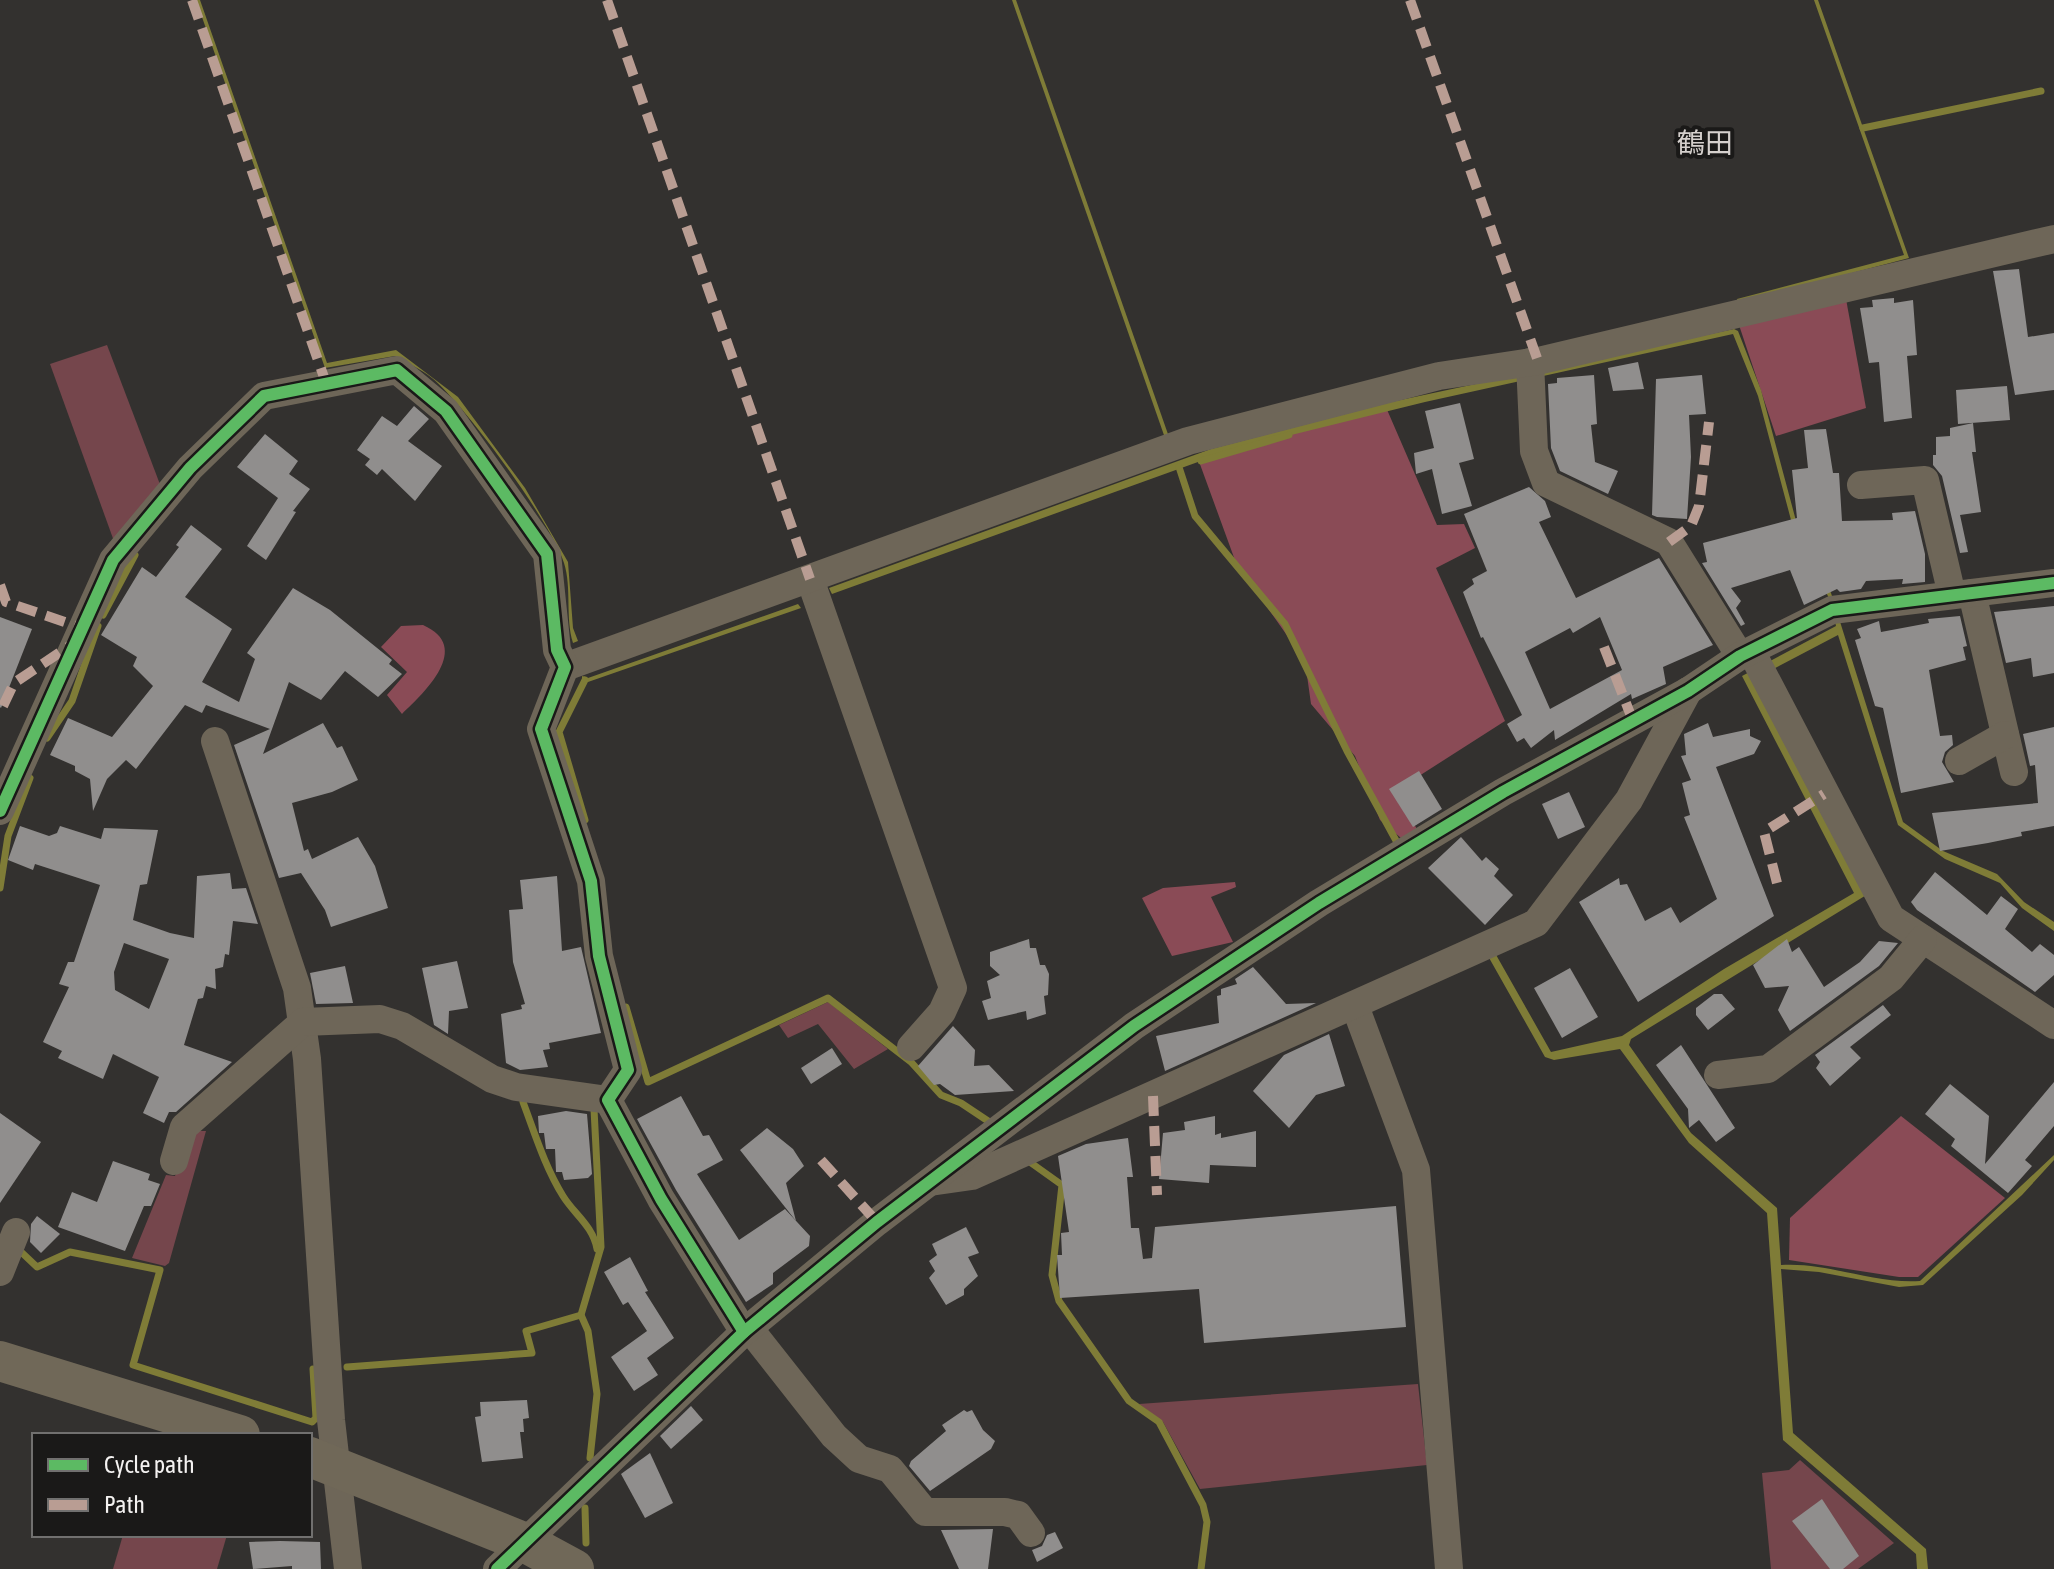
<svg xmlns="http://www.w3.org/2000/svg" width="2054" height="1569" font-family="'Asap Condensed','Noto Sans JP',sans-serif">
<rect width="100%" height="100%" fill="#33312f"/>
<!-- green -->
<g fill="#75464c">
<polygon points="107,345 161,487 115,544 50,364"/>
<polygon points="828,1002 888,1049 854,1069 818,1024 788,1038 779,1025"/>
<polygon points="188,1131 206,1131 169,1263 165,1266 132,1258 166,1175 175,1176"/>
<polygon points="1418,1384 1427,1465 1200,1489 1163,1422 1139,1404"/>
<polygon points="1800,1460 1894,1543 1858,1569 1771,1569 1762,1473 1789,1470"/>
<polygon points="123,1535 227,1535 217,1569 113,1569"/>
</g>
<!-- forest -->
<g fill="#8a4b56">
<polygon points="1846,299 1866,408 1776,436 1738,322"/>
<polygon points="1385,405 1437,525 1464,524 1475,548 1436,568 1505,721 1394,792 1417,829 1401,838 1380,820 1355,756 1311,704 1305,661 1236,563 1197,456"/>
<path d="M423,625c50,22 2,67 -21,89l-15,-19 20,-23 -26,-25 20,-21z"/>
<polygon points="1235,882 1236,887 1211,897 1233,942 1172,956 1142,898 1163,888"/>
<polygon points="1901,1116 2005,1198 1918,1277 1899,1277 1789,1260 1790,1218"/>
</g>
<!-- water -->
<g fill="#7f7c37">
<path d="M196,0h4l127,363 69,-13 62,47 67,91 43,74 5,66 5,13 -5,2c-8,-26 -1,-55 -9,-80 -11,-38 -100,-159 -132,-185 -11,-9 -25,-15 -37,-22l-70,12z"/>
<polygon points="1012,0 1016,0 1169,437 1165,438"/>
<polygon points="1814,0 1818,0 1909,258 1738,303 1737,299 1904,255"/>
<path d="M1734,329l4,2 23,59 38,142 32,61 72,229 40,29 54,23 27,28 30,20v9l-32,-23 -22,-25 -55,-24 -47,-34 -60,-190 -82,43 112,216 -237,145 -2,6 62,88 86,75 4,57c47,-3 92,19 139,16l134,-126v5l-32,35 -99,90 -24,2 -80,-15 -38,-3 12,164 133,116 2,20h-11l-1,-15 -133,-114 -16,-227 -78,-70 -69,-94 -66,11 -9,-3 -57,-101 7,-3 56,99 71,-16 102,-67 130,-76 -112,-217 94,-50 -7,-28 -34,-63 -37,-139 -25,-62 -308,68 -191,47 -402,145 -3,-6 382,-139 180,-47z"/>
<polygon points="798,604 801,608 588,682 582,681 582,676 588,678"/>
</g>
<g fill="none" stroke-linecap="round" stroke-linejoin="round">
<!-- stream -->
<g stroke="#7f7c37" stroke-width="7">
<polyline points="1863,128 2041,91"/>
<polyline points="1201,461 1289,435"/>
<polyline points="1179,467 1195,516 1285,624 1347,751 1399,846"/>
<polyline points="103,615 135,555"/>
<polyline points="585,680 559,732 585,820"/>
<polyline points="47,738 72,701 98,626"/>
<polyline points="0,888 8,836 30,778"/>
<polyline points="626,1007 648,1082 828,998 911,1062 941,1095 961,1103 994,1125"/>
<path d="M523,1102c12,32 22,65 40,94 11,18 30,30 34,53"/>
<polyline points="1027,1160 1062,1185 1052,1275 1059,1301 1129,1401 1159,1422 1203,1505 1207,1522 1201,1569"/>
<polyline points="18,1249 37,1267 70,1252 160,1270 133,1365 312,1422 316,1418 313,1369"/>
<polyline points="347,1367 532,1353 526,1331 581,1315"/>
<polyline points="590,1458 597,1394 588,1331 581,1315 601,1247 594,1109"/>
<polyline points="585,1508 586,1543"/>
</g>
</g>
<!-- building -->
<g fill="#908e8d" fill-rule="evenodd">
<polygon points="2019,269 2028,337 2054,333 2054,390 2015,395 1993,271"/>
<polygon points="1894,298 1894,303 1913,300 1917,355 1907,356 1912,418 1884,422 1879,362 1869,363 1860,308 1873,307 1872,300"/>
<polygon points="1638,362 1644,389 1613,391 1608,368"/>
<polygon points="1594,375 1597,424 1591,425 1595,462 1618,471 1608,494 1560,471 1551,448 1548,384 1557,383 1557,378"/>
<polygon points="1702,375 1706,414 1689,415 1691,457 1687,519 1657,517 1652,515 1656,379"/>
<polygon points="2007,386 2010,420 1958,424 1956,390"/>
<polygon points="1460,403 1474,459 1459,463 1472,506 1442,514 1432,469 1416,474 1414,453 1434,448 1425,411"/>
<polygon points="414,406 429,419 408,441 442,466 415,501 382,469 377,475 365,465 370,459 357,450 382,416 397,426"/>
<polygon points="1973,423 1976,452 1972,452 1981,512 1960,515 1968,552 1960,553 1942,476 1933,465 1933,455 1936,455 1936,437 1950,436 1950,428"/>
<polygon points="1826,429 1833,473 1839,473 1842,521 1893,520 1892,513 1915,511 1925,554 1925,582 1902,584 1903,579 1866,581 1861,589 1840,592 1837,589 1804,605 1790,570 1731,588 1741,601 1736,608 1745,624 1741,626 1702,563 1707,562 1703,543 1797,518 1792,470 1808,468 1804,430"/>
<polygon points="265,434 298,461 289,474 310,489 293,511 296,512 266,560 247,546 278,498 237,467"/>
<path d="M1529,487l16,14 6,16 -12,5 37,76 83,-40 54,87 -50,22 3,17 -34,15 -1,-5 -76,46 -1,-10 -23,18 -7,-10 -7,4 -10,-18 15,-9 -39,-78 -2,1 -18,-46 11,-8 -2,-5 15,-8 -23,-57zM1600,617l22,53 -72,39 -25,-57 45,-24 3,5z"/>
<polygon points="191,525 222,549 185,597 232,629 202,682 239,702 255,659 247,653 293,588 330,610 392,660 389,664 402,674 378,697 345,671 321,700 289,682 263,754 323,723 337,748 342,746 358,780 332,792 292,803 304,851 308,849 312,859 358,837 375,866 388,908 331,927 325,910 301,873 279,878 234,745 270,729 206,705 202,713 185,705 136,769 126,760 107,779 93,811 90,779 75,771 75,766 50,755 68,718 112,737 153,686 133,666 137,657 101,635 142,567 156,577 179,547 176,545"/>
<polygon points="2054,606 2054,673 2033,677 2031,658 2006,663 1994,612"/>
<polygon points="1960,616 1967,646 1963,647 1966,660 1929,670 1940,736 1952,735 1953,745 1945,752 1942,762 1954,782 1901,793 1883,708 1875,706 1855,640 1861,638 1857,629 1879,621 1881,632 1929,623 1928,619"/>
<polygon points="0,617 32,629 1,708 0,707"/>
<polygon points="1708,723 1713,737 1750,729 1750,736 1761,741 1754,754 1716,767 1774,916 1638,1002 1579,902 1619,878 1620,885 1627,884 1645,921 1671,907 1680,923 1717,899 1684,817 1690,815 1682,783 1691,780 1681,756 1686,755 1684,734"/>
<polygon points="2054,727 2054,826 2021,832 2022,836 1988,843 1940,851 1932,813 2038,803 2035,765 2030,766 2023,734"/>
<polygon points="1419,771 1442,809 1413,827 1389,789"/>
<polygon points="1569,792 1585,827 1558,839 1542,804"/>
<path d="M20,826l29,10 8,-3 3,-7 41,13 3,-11 54,2 -11,54 -7,1 -7,35 37,13 24,5 3,-62 33,-3 2,16 14,-1 12,36 -25,-3 -4,34 -4,-1 -2,13 -8,2 1,20 -10,-3 -3,12 -5,1 -14,46 48,17 -56,50h-7l-5,11 -21,-10 16,-36 -46,-23 -10,25 -45,-21 4,-7 -19,-9 26,-55 -10,-3 9,-22h6l26,-77 -65,-21 -2,6 -25,-10zM124,943l45,16 -20,50 -34,-19 -1,-18z"/>
<polygon points="1461,837 1482,861 1486,857 1499,869 1494,876 1513,895 1485,925 1428,868"/>
<polygon points="1935,872 1987,915 2001,896 2018,909 2005,929 2032,952 2040,944 2054,955 2054,975 2035,992 1917,910 1911,902"/>
<polygon points="557,876 562,951 581,947 601,1033 549,1043 550,1049 543,1050 548,1067 520,1070 506,1063 501,1014 522,1009 521,1005 525,1004 513,962 509,910 523,909 520,880"/>
<polygon points="1029,939 1030,948 1036,948 1040,965 1045,965 1049,974 1048,995 1044,996 1046,1014 1027,1020 1026,1011 988,1020 982,1001 991,998 987,981 1000,975 990,966 990,952"/>
<polygon points="1787,939 1792,952 1799,947 1824,987 1860,962 1879,941 1898,943 1879,966 1790,1031 1778,1010 1789,986 1765,988 1753,965"/>
<polygon points="457,961 468,1008 449,1011 448,1034 434,1025 422,968"/>
<polygon points="345,966 353,1003 316,1004 310,973"/>
<polygon points="1253,967 1286,1004 1316,1003 1165,1071 1156,1036 1219,1023 1217,996 1221,995 1221,989 1237,984 1235,979"/>
<polygon points="1570,968 1598,1017 1562,1038 1534,988"/>
<polygon points="1714,994 1722,994 1735,1009 1708,1030 1696,1015 1696,1008"/>
<polygon points="1883,1005 1891,1015 1850,1047 1861,1058 1830,1086 1816,1068 1820,1062 1815,1055"/>
<polygon points="953,1026 975,1050 974,1066 989,1065 1014,1091 955,1095 940,1084 934,1085 918,1066"/>
<polygon points="1329,1034 1345,1086 1316,1095 1289,1128 1253,1091 1284,1055"/>
<polygon points="1681,1045 1735,1128 1716,1142 1699,1120 1689,1128 1688,1109 1656,1065"/>
<polygon points="832,1048 842,1064 811,1084 801,1068"/>
<polygon points="2054,1082 2054,1126 2025,1160 2032,1166 2008,1193 1951,1146 1955,1139 1925,1114 1950,1084 1989,1116 1985,1164"/>
<polygon points="681,1096 703,1136 709,1135 723,1160 697,1174 739,1240 785,1209 810,1236 809,1246 773,1273 773,1284 746,1302 676,1190 637,1119"/>
<polygon points="566,1111 587,1114 592,1174 588,1178 564,1180 562,1172 556,1172 555,1149 546,1149 544,1133 539,1133 538,1116"/>
<polygon points="0,1113 41,1142 0,1203"/>
<polygon points="1215,1116 1215,1135 1221,1133 1221,1138 1256,1131 1256,1167 1210,1165 1209,1183 1159,1179 1163,1133 1185,1130 1184,1122"/>
<polygon points="767,1128 793,1149 804,1166 786,1183 796,1221 740,1150"/>
<polygon points="1128,1138 1133,1177 1127,1177 1131,1228 1139,1228 1143,1259 1152,1258 1155,1227 1396,1206 1406,1327 1204,1343 1199,1289 1060,1298 1057,1255 1062,1255 1061,1233 1069,1232 1058,1156 1086,1144"/>
<polygon points="113,1161 150,1174 148,1180 160,1184 151,1206 144,1206 125,1251 58,1227 72,1192 97,1202"/>
<polygon points="37,1216 60,1234 41,1253 30,1242 31,1224"/>
<polygon points="966,1227 979,1253 968,1257 978,1276 964,1289 964,1295 946,1305 929,1278 935,1271 929,1261 937,1255 932,1244"/>
<polygon points="630,1257 648,1291 645,1292 674,1338 647,1358 658,1375 634,1391 611,1357 647,1331 628,1302 623,1305 604,1272"/>
<polygon points="527,1400 529,1418 523,1419 524,1432 520,1432 523,1458 482,1462 475,1417 481,1416 480,1402"/>
<polygon points="691,1406 703,1420 671,1449 660,1436"/>
<polygon points="964,1410 967,1412 972,1410 983,1430 995,1441 991,1449 930,1491 909,1466 911,1461 946,1431 942,1425"/>
<polygon points="650,1453 673,1503 645,1518 621,1474"/>
<polygon points="1822,1499 1859,1556 1843,1569 1830,1569 1792,1521"/>
<polygon points="993,1529 988,1569 959,1569 941,1530"/>
<polygon points="1055,1532 1063,1548 1037,1562 1032,1550 1042,1546 1047,1535"/>
<polygon points="280,1541 320,1542 321,1569 292,1569 292,1566 253,1569 249,1542"/>
</g>
<g fill="none" stroke-linecap="round" stroke-linejoin="round">
<!-- street -->
<g stroke="#6e6658" stroke-width="28">
<polyline points="1530,362 1534,451 1546,483 1669,542 1740,656"/>
<polyline points="1861,485 1925,480 1952,595"/>
<polyline points="810,579 953,988 942,1012 911,1047"/>
<polyline points="1972,593 2014,772"/>
<polyline points="1751,651 1891,918 2054,1025"/>
<polyline points="565,667 1188,441 1439,376 1538,361 2054,239"/>
<polyline points="215,741 297,988 307,1059 331,1420 348,1569"/>
<polyline points="1959,761 2005,735"/>
<polyline points="0,811 113,560 190,468 264,396 397,370 446,411 547,554 557,650 565,667 541,729 591,881 599,956 628,1070 608,1100 661,1199 744,1332"/>
<polyline points="1355,1006 1416,1170 1449,1569"/>
<polyline points="1718,1075 1768,1069 1891,978 1923,939"/>
<polyline points="174,1161 184,1127 303,1022 380,1019 402,1026 492,1079 516,1087 608,1100"/>
<polyline points="930,1182 972,1176 1536,923 1629,800 1688,691"/>
<polyline points="0,1272 16,1232"/>
<polyline points="749,1328 834,1436 859,1459 890,1469 925,1512 1005,1512 1018,1515 1031,1533"/>
<polyline points="497,1569 744,1332 877,1222 1134,1026 1319,903 1503,792 1688,691 1740,656 1832,610 2054,583"/>
</g>
<!-- secondary -->
<g stroke="#706858" stroke-width="40">
<polyline points="0,1361 240,1435"/>
<polyline points="310,1457 526,1543 574,1569"/>
</g>
<!-- quiet -->
<g stroke="#b99d93" stroke-width="10" stroke-dasharray="20 10" stroke-linecap="butt">
<polyline points="192,0 326,383"/>
<polyline points="607,0 810,579"/>
<polyline points="1410,0 1538,361"/>
<polyline points="1669,542 1691,526 1699,506 1709,422"/>
<polyline points="0,585 6,602 82,628"/>
<polyline points="1604,647 1633,721"/>
<polyline points="3,706 14,683 71,645"/>
<polyline points="1777,883 1764,832 1824,794"/>
<polyline points="1153,1096 1157,1195"/>
<polyline points="821,1160 877,1222"/>
</g>
<defs>
<g id="cycleway">
<polyline points="0,811 113,560 190,468 264,396 397,370 446,411 547,554 557,650 565,667 541,729 591,881 599,956 628,1070 608,1100 661,1199 744,1332"/>
<polyline points="497,1569 744,1332 877,1222 1134,1026 1319,903 1503,792 1688,691 1740,656 1832,610 2054,583"/>
</g>
</defs>
<!-- cycleway casing -->
<use href="#cycleway" stroke="#1a1918" stroke-width="17"/>
<!-- cycleway -->
<use href="#cycleway" stroke="#5cba63" stroke-width="12"/>
</g>
<g text-anchor="middle" stroke-width="8" stroke-linejoin="round" paint-order="stroke">
<!-- quarter labels -->
<g font-size="28" fill="#d5d0cd" stroke="#1a1918">
<text x="1705" y="153">鶴田</text>
</g>
</g>
<!-- legend -->
<rect x="32" y="1433" width="280" height="104" fill="#1a1918" stroke="#71706f" stroke-width="2"/>
<rect x="48" y="1459" width="40" height="12" fill="#5cba63" stroke="#71706f" stroke-width="2"/>
<text x="104" y="1473" font-size="24" fill="#f4f2f1">Cycle path</text>
<rect x="48" y="1499" width="40" height="12" fill="#b99d93" stroke="#71706f" stroke-width="2"/>
<text x="104" y="1513" font-size="24" fill="#f4f2f1">Path</text>
</svg>
